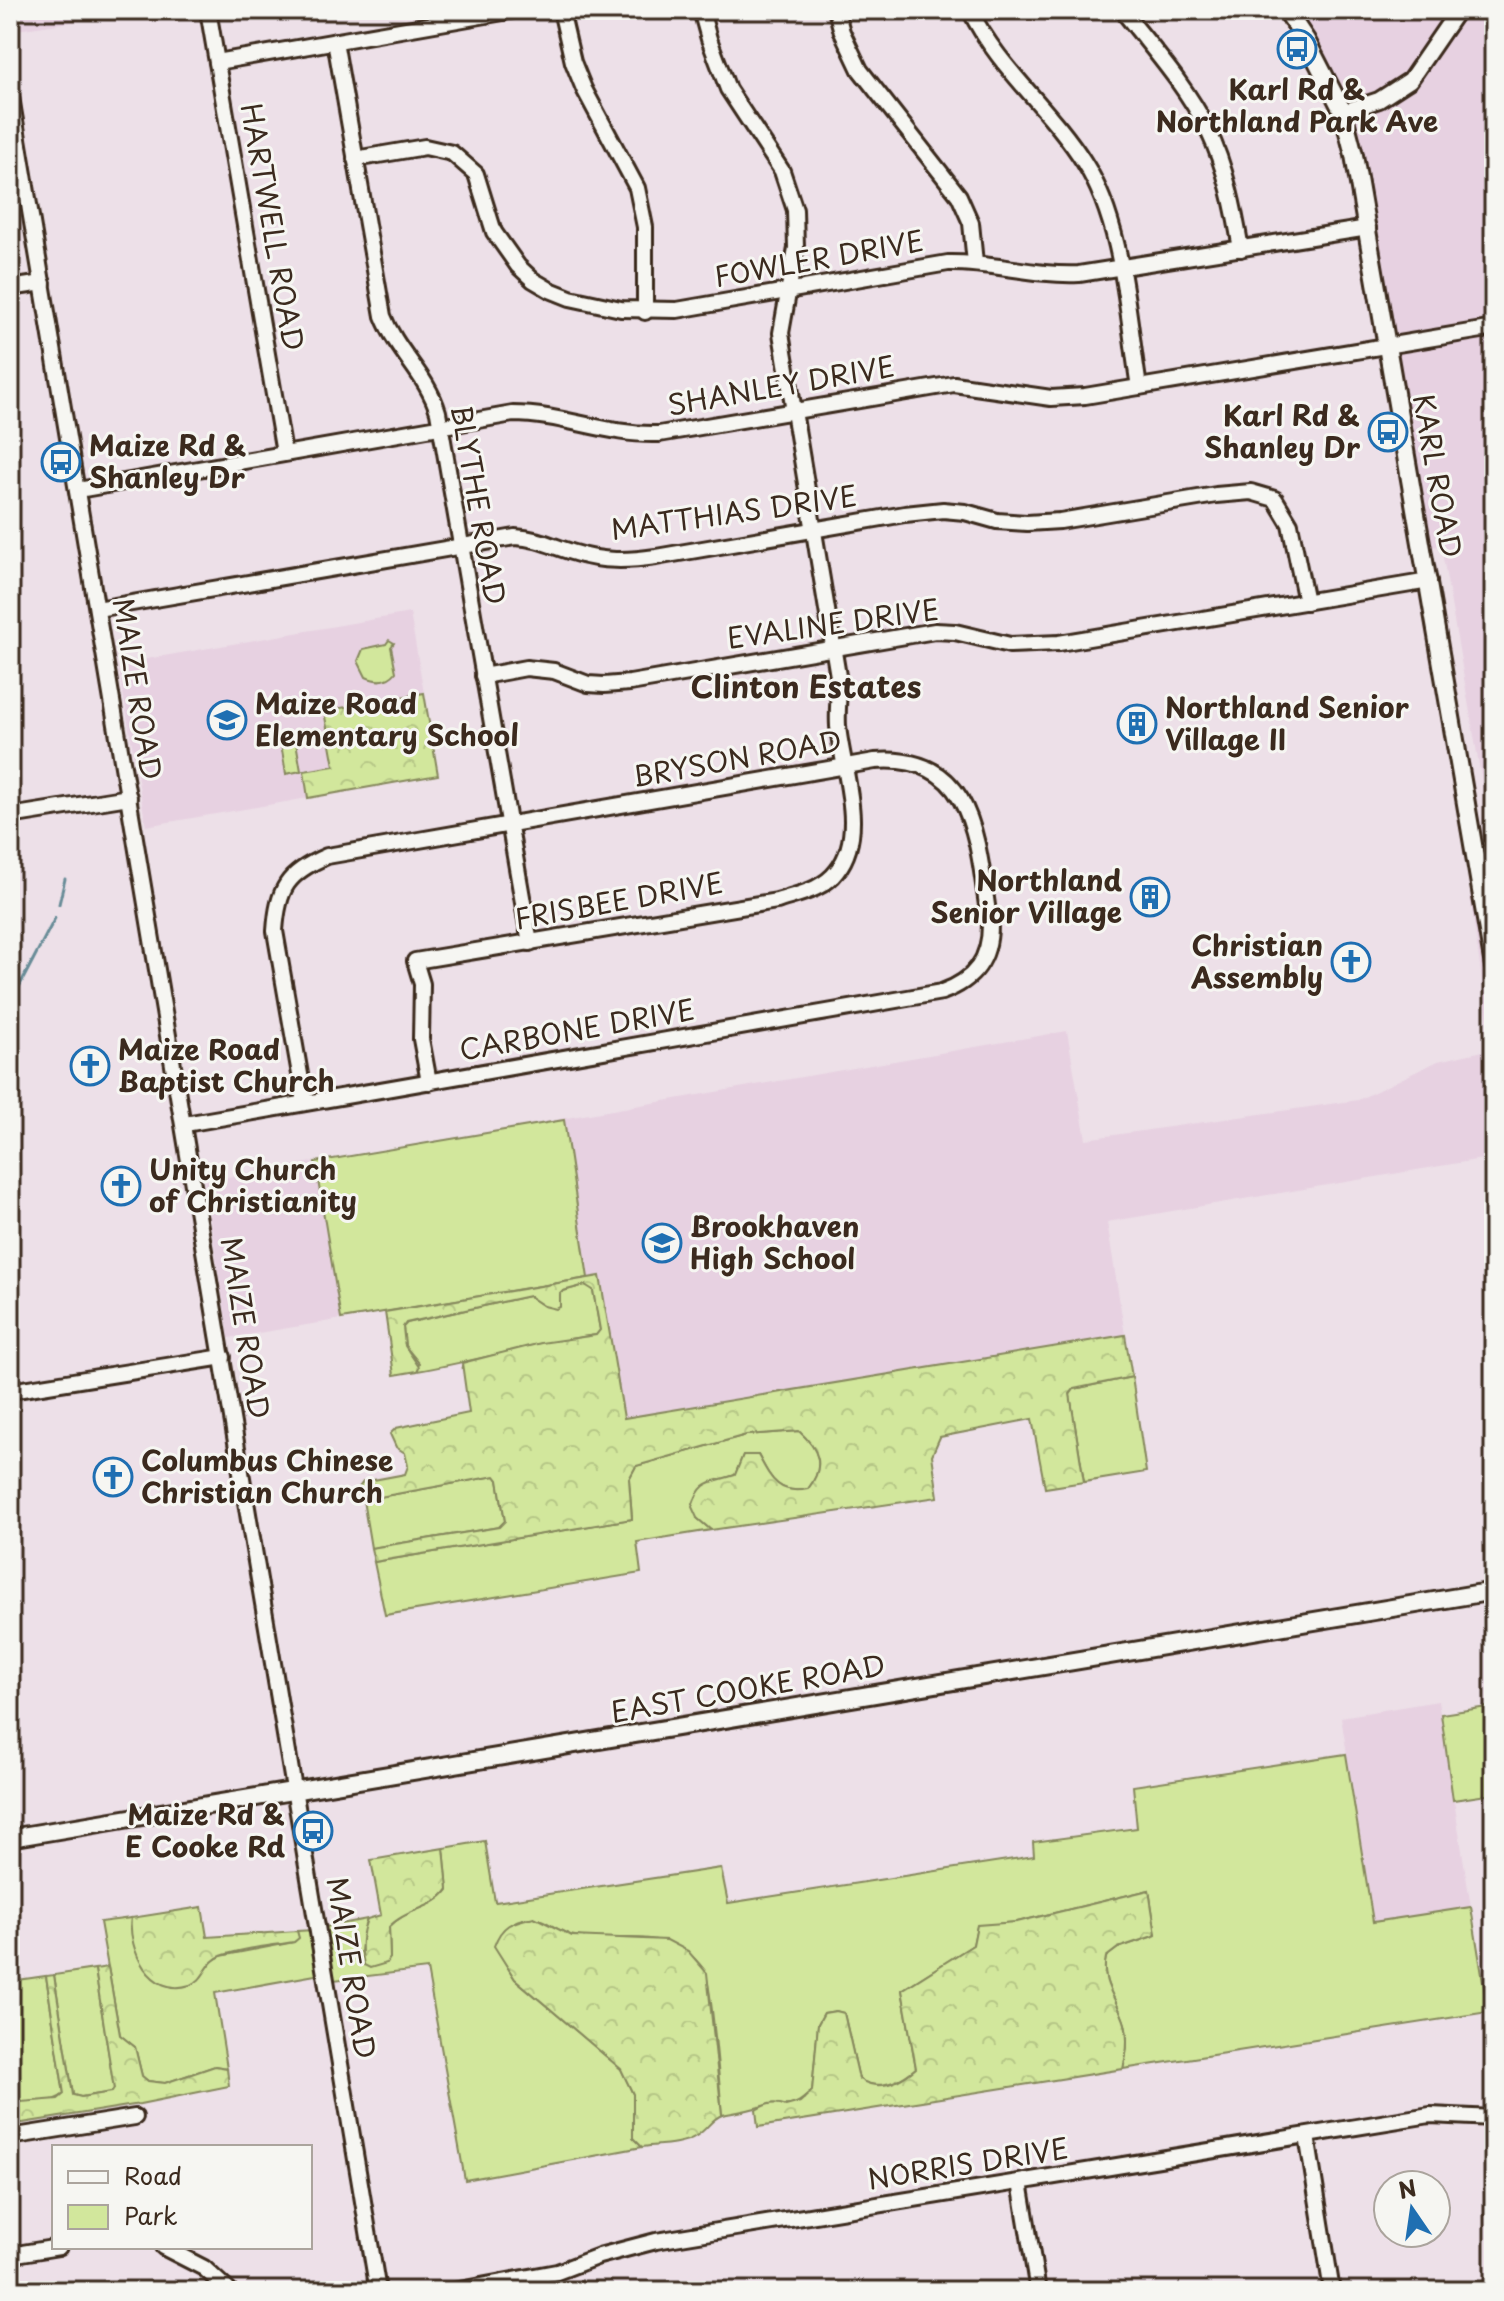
<svg xmlns="http://www.w3.org/2000/svg" width="1504" height="2301" font-family="'Playpen Sans',sans-serif">
<defs>
<pattern id="forest-crowns" width="20" height="18" patternUnits="userSpaceOnUse" patternTransform="scale(2)"><rect width="20" height="18" fill="#d2e79c"/><path d="M2 6a3 3 0 1 1 6 0M12 15a3 3 0 1 1 6 0" fill="none" stroke="#b5c686"/></pattern>
</defs>
<rect width="100%" height="100%" fill="#ede0e8"/>
<filter id="ink" filterUnits="userSpaceOnUse"><feTurbulence type="fractalNoise" baseFrequency=".0125" numOctaves="2"/><feDisplacementMap in="SourceGraphic" scale="16" xChannelSelector="R" yChannelSelector="G"/><feConvolveMatrix kernelMatrix="1 2 1 2 8 2 1 2 1" color-interpolation-filters="sRGB"/></filter>
<g filter="url(#ink)">
<!-- built -->
<g fill="#e7d1e1">
<polygon points="10,10 153,10 10,31"/>
<polygon points="1290,10 1494,10 1494,851 1441,546 1426,547 1343,112"/>
<polygon points="410,613 424,693 325,711 334,766 304,772 308,798 146,826 118,664"/>
<polygon points="1494,853 1494,1157 1107,1222 1125,1335 624,1418 600,1276 229,1338 204,1181 1067,1031 1086,1139 1358,1100 1438,1061 1492,1049 1470,896"/>
<polygon points="1438,1701 1471,1907 1374,1922 1341,1717"/>
</g>
<!-- green -->
<g fill="#d2e79c" stroke="#86885d" stroke-width="2">
<path d="M389,640l5,3 -3,4 5,25c-8,10 -19,10 -30,5l-8,-16 5,-12 23,-5z"/>
<polygon points="296,742 301,771 286,774 281,744"/>
<polygon points="564,1120 588,1278 341,1319 315,1162"/>
<path d="M585,1285l6,2 2,3 7,40 -4,5c-61,8 -119,26 -179,36l2,-8 -14,-17 -2,-19 4,-4 122,-27 15,10 19,-15z"/>
<polygon points="1132,1377 1146,1472 1084,1482 1070,1395 1074,1389"/>
<path d="M799,1431c20,18 27,35 9,58 -30,6 -37,-10 -50,-34h-15l-8,20 -9,3 -29,40 14,12 -74,12 4,31 -256,42 -11,-53 258,-43 -3,-40 7,-13 110,-31z"/>
<polygon points="495,1476 498,1480 505,1521 499,1527 371,1548 363,1500"/>
<polygon points="1494,1706 1494,1794 1453,1800 1441,1714"/>
<path d="M1346,1754l27,168 98,-15 17,105 -365,57c4,-15 6,-29 2,-45 -7,-25 -25,-39 -19,-67l12,-9 38,-13 -7,-45 -132,32 -40,4 -4,19 -71,45 14,78c-17,14 -37,24 -57,11l-15,-66 -8,-2 -12,2 -6,11 -6,67c-8,7 -17,16 -28,14 -7,-1 -10,-3 -18,0 -15,5 -27,7 -44,10 -2,-22 -10,-135 -18,-145 -33,-47 -81,-26 -129,-34 -15,-2 -30,-19 -45,-18 -18,1 -30,12 -35,28l20,33 106,90 12,25v44l9,9 -177,33 -38,-211 -93,11 -9,-53 42,-8 -6,32 3,14 26,-7 -1,-31c16,-18 45,-18 59,-37l-4,-42 41,-7 10,61 226,-34 7,35 306,-47 -1,-14 104,-14 -4,-42z"/>
<polygon points="131,1918 130,1927 199,1979 210,1962 221,1956 294,1942 298,1938 297,1931 313,1930 321,1974 215,1993 227,2068 215,2066 165,2083 148,2081 142,2076 135,2047 120,2035 100,1922"/>
<polygon points="95,1969 114,2088 112,2092 81,2097 73,2095 72,2088 54,1975"/>
<path d="M46,1976l18,118c-10,8 -31,11 -43,8l-3,-5 -8,-42v-74z"/>
</g>
<!-- forest -->
<g fill="url(#forest-crowns)" stroke="#86885d" stroke-width="2">
<polygon points="424,693 438,775 308,798 304,771 334,766 324,711"/>
<path d="M600,1276l24,142 501,-83 7,42 -58,12 -4,5 14,88 -39,6 -13,-69 -92,18 -8,18 6,42 -227,33 -14,-12 -5,-11c9,-28 18,-24 43,-32l8,-20h15c13,24 20,40 50,34 18,-23 11,-40 -9,-58l-53,4 -110,31 -7,13 3,40 -258,43 -3,-14 128,-21 6,-6 -7,-41 -3,-4 -132,24 -6,-10 6,-8 42,-8 3,-8 -3,-13 -9,-6 -6,-13 6,-6 73,-15 -7,-50 79,-20 55,-8 4,-5 -7,-40 -8,-5 -22,6 -3,3v13l-4,2 -12,-3 -15,-10 -123,27 -3,4 2,19 14,21 -2,4 -23,4 -9,-63z"/>
<path d="M444,1848l4,41c-13,20 -43,20 -59,38l1,31 -3,5 -17,5 -6,-3c-4,-16 -3,-31 3,-46l14,-4 -10,-55z"/>
<path d="M1149,1890l7,45 -38,13 -12,9c-6,28 12,42 19,67 4,16 2,30 -2,45l-365,58 -2,-17c10,-6 19,-9 30,-4l14,-4 12,-11 6,-67 6,-11 12,-2 8,2 15,66c20,13 41,3 57,-11l-14,-78 71,-45 4,-20 40,-3z"/>
<path d="M202,1907l5,30 90,-6 2,7 -5,4c-23,4 -51,6 -73,14 -15,5 -16,25 -31,29 -40,13 -62,-35 -59,-67z"/>
<path d="M534,1917l38,19 95,4 21,11 19,22 15,142c-11,4 -15,15 -26,21 -13,9 -38,9 -54,11l-9,-9v-44l-12,-25 -106,-90 -21,-33c8,-22 18,-24 40,-29z"/>
<polygon points="108,1967 120,2035 135,2047 142,2076 148,2081 165,2083 215,2066 227,2068 229,2086 140,2104 10,2125 10,2055 18,2097 21,2102 58,2099 64,2094 46,1976 54,1975 73,2095 81,2097 112,2092 114,2089 95,1969"/>
</g>
<g fill="none" stroke-linecap="round" stroke-linejoin="round">
<!-- stream -->
<g stroke="#688c97" stroke-width="3">
<polyline points="59,904 65,879"/>
<polyline points="10,1004 55,918"/>
</g>
<defs>
<g id="minor">
<polyline points="208,10 284,453"/>
<polyline points="561,10 573,62 584,89 637,188 645,227 645,312"/>
<polyline points="836,10 842,32 860,70 959,196 971,223 975,263"/>
<path d="M970,10c27,57 81,99 114,152 40,63 43,152 55,225"/>
<path d="M1122,10c30,38 64,76 86,120 18,38 26,78 33,119"/>
<path d="M335,41l48,275c14,36 44,59 55,96l92,531"/>
<polyline points="217,62 515,10"/>
<polyline points="10,91 378,2291"/>
<polyline points="1343,112 1379,100 1410,80 1458,10"/>
<path d="M355,159l70,-12 27,6 24,21 18,58 24,34 15,14 17,10 20,8 51,11 56,1 271,-47c44,-1 86,13 131,11l289,-46"/>
<polyline points="10,288 43,283"/>
<path d="M78,490l435,-76c50,0 95,22 146,20l295,-50 97,14 34,-2 409,-68"/>
<path d="M97,609l418,-72c23,1 39,10 60,16 28,9 53,8 81,4l249,-43 38,-4 22,2 32,9 30,2 33,-2 156,-26 35,-3 24,7 15,25 16,78"/>
<polyline points="483,676 526,668 554,671 588,684 604,685 630,683 935,631 955,632 1010,645 1059,643 1429,581"/>
<polyline points="10,816 129,797"/>
<path d="M429,1082l-8,-43 1,-55 -7,-23 362,-60c21,-7 46,-11 60,-30 31,-39 5,-101 1,-145 -1,-15 1,-29 1,-44l-58,-349 15,-85 -1,-38 -13,-39 -54,-82 -19,-50 -8,-29"/>
<path d="M185,1124l757,-132c33,-12 48,-33 48,-67 -13,-77 -11,-172 -115,-164l-548,95c-40,17 -49,32 -52,75l30,172"/>
<polyline points="10,1391 223,1357"/>
<polyline points="1307,2136 1332,2291"/>
<polyline points="10,2137 135,2117"/>
<polyline points="1020,2182 1038,2291"/>
<polyline points="163,2247 204,2268 229,2291"/>
<polyline points="10,2255 59,2247"/>
<polyline points="454,2291 557,2272 599,2256 656,2241 1430,2115 1494,2118"/>
</g>
<g id="major">
<polyline points="1286,10 1306,40 1343,112 1354,155 1494,966"/>
<polyline points="10,1838 1494,1591"/>
</g>
</defs>
<!-- minor casing -->
<use href="#minor" stroke="#3b2a1e" stroke-width="20"/>
<!-- major casing -->
<use href="#major" stroke="#3b2a1e" stroke-width="22"/>
<!-- minor -->
<use href="#minor" stroke="#f6f6f2" stroke-width="14"/>
<!-- major -->
<use href="#major" stroke="#f6f6f2" stroke-width="16"/>
</g>
</g>
<!-- icons -->
<defs>
<symbol id="bus-ring" viewBox="-11 -11 22 22"><circle r="9.5" fill="#f6f6f2" stroke="#1f6fb2" stroke-width="1.5"/><path d="M-5-6H5V4H4V6H2V4H-2V6H-4V4H-5ZM-3.5-4V0h7V-4ZM-3.5 1.2v1.5H-2V1.2ZM2 1.2v1.5H3.5V1.2Z" fill="#1f6fb2"/></symbol>
<symbol id="school-ring" viewBox="-11 -11 22 22"><circle r="9.5" fill="#f6f6f2" stroke="#1f6fb2" stroke-width="1.5"/><path d="M0-5L7-2L0 1L-7-2ZM-4 1L0 2.5L4 1V4Q0 6-4 4Z" fill="#1f6fb2"/></symbol>
<symbol id="building-ring" viewBox="-11 -11 22 22"><circle r="9.5" fill="#f6f6f2" stroke="#1f6fb2" stroke-width="1.5"/><path d="M-4-6H4V6H1V3H-1V6H-4ZM-2.5-4.3h1.7v1.8h-1.7ZM.8-4.3h1.7v1.8H.8ZM-2.5-1h1.7V.8h-1.7ZM.8-1h1.7V.8H.8Z" fill="#1f6fb2"/></symbol>
<symbol id="church-ring" viewBox="-11 -11 22 22"><circle r="9.5" fill="#f6f6f2" stroke="#1f6fb2" stroke-width="1.5"/><path d="M-1.2-6h2.4v3.5h3.3v2.4h-3.3V6h-2.4V-.1h-3.3v-2.4h3.3Z" fill="#1f6fb2"/></symbol>
</defs>
<g fill-rule="evenodd">
<use href="#bus-ring" x="1275" y="27" width="44" height="44"/>
<use href="#bus-ring" x="1366" y="410" width="44" height="44"/>
<use href="#bus-ring" x="39" y="440" width="44" height="44"/>
<use href="#school-ring" x="205" y="698" width="44" height="44"/>
<use href="#building-ring" x="1115" y="702" width="44" height="44"/>
<use href="#building-ring" x="1128" y="875" width="44" height="44"/>
<use href="#church-ring" x="1329" y="940" width="44" height="44"/>
<use href="#church-ring" x="68" y="1044" width="44" height="44"/>
<use href="#church-ring" x="99" y="1164" width="44" height="44"/>
<use href="#school-ring" x="640" y="1221" width="44" height="44"/>
<use href="#church-ring" x="91" y="1455" width="44" height="44"/>
<use href="#bus-ring" x="291" y="1809" width="44" height="44"/>
</g>
<g text-anchor="middle" stroke-width="6" stroke-linejoin="round" paint-order="stroke">
<!-- poi labels -->
<g font-size="28" font-weight="bold" fill="#3b2a1e" stroke="#f6f6f2" text-anchor="start">
<text x="1297" y="100" text-anchor="middle">Karl Rd &amp;<tspan x="1297" dy="32">Northland Park Ave</tspan></text>
<text x="1360" y="426" text-anchor="end">Karl Rd &amp;<tspan x="1360" dy="32">Shanley Dr</tspan></text>
<text x="89" y="456">Maize Rd &amp;<tspan x="89" dy="32">Shanley Dr</tspan></text>
<text x="255" y="714">Maize Road<tspan x="255" dy="32">Elementary School</tspan></text>
<text x="1165" y="718">Northland Senior<tspan x="1165" dy="32">Village II</tspan></text>
<text x="1122" y="891" text-anchor="end">Northland<tspan x="1122" dy="32">Senior Village</tspan></text>
<text x="1323" y="956" text-anchor="end">Christian<tspan x="1323" dy="32">Assembly</tspan></text>
<text x="118" y="1060">Maize Road<tspan x="118" dy="32">Baptist Church</tspan></text>
<text x="149" y="1180">Unity Church<tspan x="149" dy="32">of Christianity</tspan></text>
<text x="690" y="1237">Brookhaven<tspan x="690" dy="32">High School</tspan></text>
<text x="141" y="1471">Columbus Chinese<tspan x="141" dy="32">Christian Church</tspan></text>
<text x="285" y="1825" text-anchor="end">Maize Rd &amp;<tspan x="285" dy="32">E Cooke Rd</tspan></text>
</g>
<!-- street labels -->
<g font-size="28" fill="#3b2a1e" stroke="#f6f6f2">
<text transform="translate(272 227) rotate(80)" y="10">HARTWELL ROAD</text>
<text transform="translate(819 259) rotate(-10)" y="10">FOWLER DRIVE</text>
<text transform="translate(781 386) rotate(-10)" y="10">SHANLEY DRIVE</text>
<text transform="translate(1437 476) rotate(80)" y="10">KARL ROAD</text>
<text transform="translate(478 505) rotate(80)" y="10">BLYTHE ROAD</text>
<text transform="translate(734 513) rotate(-8)" y="10">MATTHIAS DRIVE</text>
<text transform="translate(833 624) rotate(-8)" y="10">EVALINE DRIVE</text>
<text transform="translate(137 689) rotate(81)" y="10">MAIZE ROAD</text>
<text transform="translate(737 759) rotate(-10)" y="10">BRYSON ROAD</text>
<text transform="translate(619 901) rotate(-10)" y="10">FRISBEE DRIVE</text>
<text transform="translate(577 1030) rotate(-10)" y="10">CARBONE DRIVE</text>
<text transform="translate(245 1328) rotate(81)" y="10">MAIZE ROAD</text>
<text transform="translate(748 1689) rotate(-10)" y="10">EAST COOKE ROAD</text>
<text transform="translate(351 1968) rotate(81)" y="10">MAIZE ROAD</text>
<text transform="translate(968 2164) rotate(-9)" y="10">NORRIS DRIVE</text>
</g>
<!-- neighbourhood labels -->
<g font-size="30" font-weight="bold" fill="#3b2a1e" stroke="#f6f6f2">
<text x="806" y="698">Clinton Estates</text>
</g>
</g>
<!-- margin -->
<rect width="1504" height="2301" fill="none" stroke="#f6f6f2" stroke-width="40"/>
<rect x="20" y="20" width="1464" height="2261" fill="none" stroke="#3b2a1e" stroke-width="3" filter="url(#ink)"/>
<!-- legend -->
<rect x="52" y="2145" width="260" height="104" fill="#f6f6f2" stroke="#aba49d" stroke-width="2"/>
<rect x="68" y="2171" width="40" height="12" fill="#f6f6f2" stroke="#aba49d" stroke-width="2"/>
<text x="124" y="2185" font-size="24" fill="#3b2a1e">Road</text>
<rect x="68" y="2205" width="40" height="24" fill="#d2e79c" stroke="#aba49d" stroke-width="2"/>
<text x="124" y="2225" font-size="24" fill="#3b2a1e">Park</text>
<!-- north arrow -->
<g transform="translate(1412 2209) rotate(347)"><circle r="38" fill="#f6f6f2" stroke="#aba49d" stroke-width="2"/>
<path d="M0-6L14 30L0 20L-14 30Z" fill="#1f6fb2"/>
<text y="-12" font-size="22" font-weight="bold" text-anchor="middle" fill="#3b2a1e">N</text>
</g>
</svg>
